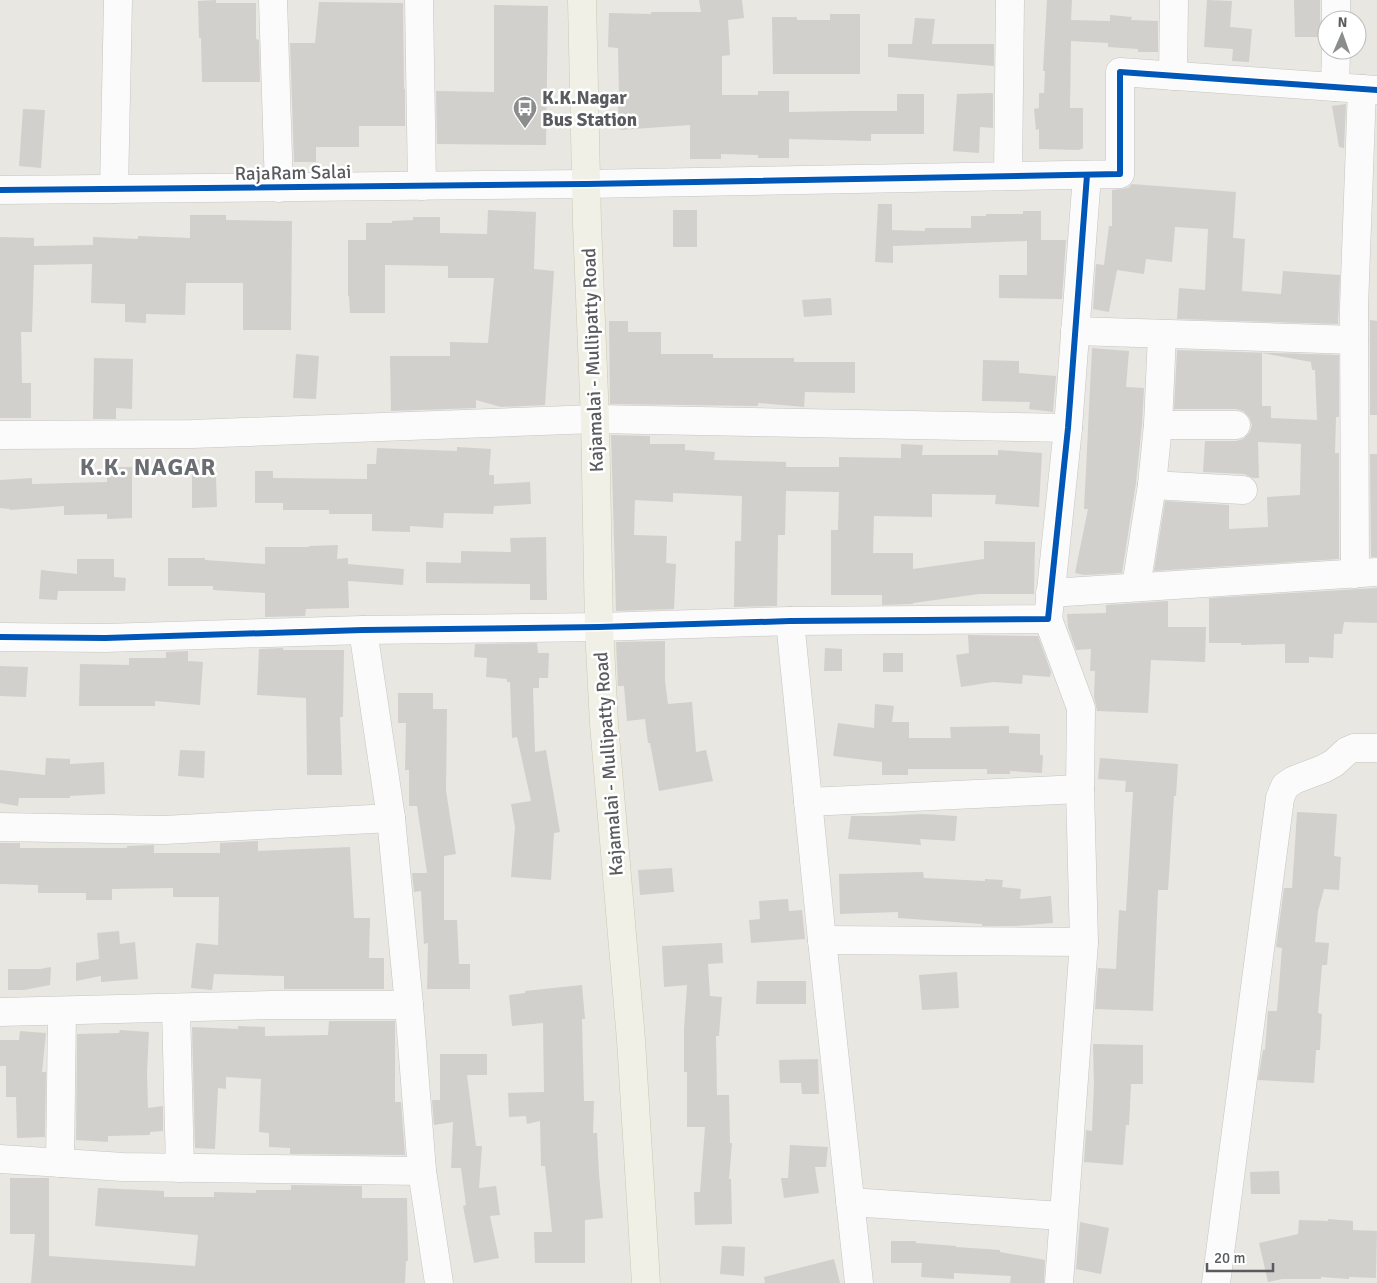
<svg xmlns="http://www.w3.org/2000/svg" width="1377" height="1283" font-family="Signika,sans-serif">
<rect width="100%" height="100%" fill="#e8e7e2"/>
<!-- building -->
<g fill="#d1d0cd" fill-rule="evenodd">
<polygon points="216,0 216,3 256,3 256,39 259,40 260,82 202,82 201,38 199,38 198,1"/>
<polygon points="699,0 742,0 744,18 728,20 730,55 722,56 722,95 758,95 758,91 789,91 789,112 849,111 897,111 897,94 924,94 924,134 871,134 871,141 789,139 789,158 758,158 758,155 721,154 721,159 690,159 690,125 620,130 617,96 619,96 618,48 608,47 609,13 651,14 651,12 701,12"/>
<polygon points="1047,0 1072,0 1071,20 1110,21 1110,15 1132,17 1131,20 1158,21 1158,52 1138,52 1138,49 1108,47 1108,43 1071,41 1070,108 1083,108 1083,148 1079,150 1039,149 1039,129 1036,130 1034,109 1039,108 1039,93 1044,93 1045,71 1043,71"/>
<polygon points="1207,0 1232,1 1230,27 1252,29 1249,62 1232,61 1233,49 1204,47"/>
<polygon points="1294,0 1320,0 1320,20 1322,27 1327,32 1327,37 1295,37"/>
<polygon points="319,2 403,3 404,89 405,89 405,126 359,126 359,147 316,147 316,162 294,162 290,43 315,43"/>
<polygon points="494,5 548,6 546,145 437,144 436,91 494,92"/>
<polygon points="830,14 860,14 860,74 773,74 772,17 797,17 797,20 830,20"/>
<polygon points="915,18 935,19 932,44 994,44 994,66 888,57 888,44 912,44"/>
<polygon points="993,93 993,128 980,127 979,153 953,151 957,94"/>
<polygon points="1346,104 1344,148 1339,147 1332,106"/>
<polygon points="23,109 45,110 41,168 19,166"/>
<polygon points="1132,184 1236,192 1233,238 1245,239 1242,291 1281,294 1283,271 1340,275 1338,324 1177,319 1179,288 1205,290 1208,229 1175,227 1172,262 1146,259 1144,274 1117,270 1109,312 1093,309 1096,264 1104,265 1109,226 1112,226 1112,190 1128,188"/>
<polygon points="878,204 892,204 892,230 925,231 925,228 971,228 971,216 986,216 986,214 1023,214 1023,211 1041,211 1041,240 1066,240 1062,299 999,298 999,275 1027,275 1027,241 893,246 893,263 875,262"/>
<polygon points="488,210 536,212 534,269 554,271 545,405 501,407 476,400 476,408 391,411 390,356 450,356 450,342 488,343 494,278 448,278 448,266 385,265 385,313 350,313 349,296 348,296 348,240 366,240 366,223 392,223 392,221 413,220 413,217 440,217 440,233 487,234"/>
<rect x="673" y="210" width="24" height="37"/>
<polygon points="190,215 226,215 226,220 292,221 291,330 243,330 243,283 186,283 185,315 146,314 146,323 125,322 125,304 91,303 92,264 34,265 32,332 21,332 22,383 31,383 31,418 0,418 0,237 34,238 34,246 93,245 93,237 138,239 138,236 190,238"/>
<polygon points="831,298 832,315 804,317 802,300"/>
<polygon points="1370,320 1377,321 1377,415 1370,415"/>
<polygon points="609,321 628,321 628,332 661,332 661,354 713,354 713,358 794,358 794,362 855,362 855,393 805,392 804,407 758,403 758,406 610,404"/>
<polygon points="1092,348 1129,351 1126,387 1144,388 1142,424 1136,483 1122,573 1084,575 1075,573 1088,509 1084,509"/>
<path d="M1177,350l162,5v62h-3l-1,36h4v106l-185,12 11,-70 64,4v24l39,-2 -1,-30 33,-2 1,-51 -43,-2 1,36h-6l-9,-4 -41,-2 2,-31h31l7,-2 7,-7 2,-7 -3,-8 -6,-6 -7,-2h-62zM1262,353l49,9 1,8h3l2,50 -46,-2v-12h-9z"/>
<polygon points="296,354 319,356 316,399 293,398"/>
<polygon points="94,358 133,359 132,409 116,408 116,419 93,419"/>
<polygon points="983,360 1019,361 1019,373 1056,376 1053,412 1029,409 1030,402 982,401"/>
<polygon points="611,435 650,436 650,444 685,444 685,450 715,452 714,460 786,462 786,467 839,467 839,457 901,458 901,444 923,445 922,455 998,455 998,450 1042,453 1039,507 995,504 996,495 932,494 932,517 874,516 873,553 913,553 913,569 984,559 984,541 1035,542 1034,594 979,594 913,603 913,604 882,605 882,595 831,595 831,530 838,530 839,492 786,491 785,535 778,535 777,606 734,607 735,541 741,541 742,496 673,493 673,502 635,500 634,535 667,536 666,563 676,564 674,609 616,611"/>
<polygon points="457,447 491,449 489,475 494,475 494,484 530,482 531,504 494,506 493,514 444,513 443,528 410,526 410,532 372,531 372,514 329,514 329,510 283,510 283,503 255,503 255,471 273,471 273,478 367,479 367,464 376,464 377,448 457,451"/>
<polygon points="1370,454 1377,454 1377,557 1371,557"/>
<polygon points="212,459 214,477 216,477 217,507 192,508 192,460"/>
<polygon points="107,467 132,467 132,518 107,519 107,514 64,515 64,506 10,510 10,509 0,508 0,480 32,478 32,484 107,482"/>
<polygon points="546,537 547,600 530,600 530,584 426,583 426,562 461,563 461,551 511,552 510,538"/>
<polygon points="338,545 337,559 348,558 348,564 404,569 403,585 348,581 349,608 306,609 305,616 265,617 265,593 213,590 213,586 168,586 168,558 205,558 205,560 265,564 265,547 309,547 309,546"/>
<polygon points="77,559 114,559 114,577 126,578 125,591 58,591 57,600 39,599 41,570 77,574"/>
<polygon points="1377,588 1377,623 1344,622 1342,634 1334,634 1333,658 1309,657 1309,663 1285,663 1285,644 1241,645 1241,643 1209,643 1209,598"/>
<polygon points="1168,601 1168,627 1206,627 1205,662 1151,660 1148,713 1097,711 1094,697 1095,671 1090,671 1091,649 1076,650 1068,627 1067,614 1106,613 1106,605"/>
<polygon points="968,635 1038,636 1051,672 1050,677 1023,675 1022,684 993,682 961,687 956,655 969,653"/>
<polygon points="665,641 665,681 668,704 692,702 696,752 706,750 713,781 659,791 650,743 648,743 645,719 627,721 624,686 618,686 616,642"/>
<polygon points="537,643 538,653 549,653 548,678 539,678 539,688 533,688 535,752 546,750 560,832 554,833 551,880 511,877 515,827 511,804 531,801 517,737 512,738 510,682 507,682 507,679 486,677 487,658 474,657 475,644"/>
<polygon points="283,648 283,650 344,650 343,717 340,717 342,775 307,775 306,698 257,695 259,649"/>
<polygon points="825,648 842,649 842,671 824,671"/>
<polygon points="188,651 188,661 203,662 200,705 155,701 155,706 79,706 80,664 129,665 129,658 166,658 166,652"/>
<rect x="883" y="653" width="20" height="19"/>
<polygon points="0,666 28,667 26,697 0,696"/>
<polygon points="398,693 433,693 433,709 447,709 446,791 456,854 444,856 444,920 457,920 459,964 470,964 470,989 427,989 428,943 424,944 421,891 414,892 412,873 427,873 417,806 409,806 409,770 405,770 406,723 398,723"/>
<polygon points="875,704 894,706 892,722 909,722 909,738 951,738 950,727 1009,726 1009,733 1040,734 1040,755 1043,755 1042,773 1010,771 1010,774 987,774 987,769 908,769 908,775 882,775 882,762 833,756 838,723 874,728"/>
<polygon points="180,750 205,751 204,778 178,776"/>
<polygon points="46,758 70,759 70,764 104,762 105,794 70,796 70,798 19,798 18,806 0,803 0,770 45,775"/>
<polygon points="1100,758 1178,764 1176,796 1174,796 1168,890 1158,890 1153,1011 1095,1009 1098,968 1116,969 1119,910 1126,911 1133,792 1125,792 1126,781 1098,779"/>
<polygon points="1297,812 1337,814 1334,856 1341,857 1339,890 1324,889 1318,911 1315,942 1329,943 1327,965 1322,965 1318,1013 1322,1014 1320,1050 1316,1050 1314,1083 1258,1080 1263,1050 1265,1050 1268,1011 1277,1011 1282,948 1276,947 1284,888 1292,888"/>
<polygon points="922,814 957,816 955,841 920,839 921,845 848,839 851,816 885,816"/>
<polygon points="258,841 258,851 350,847 354,918 370,918 369,958 384,958 384,989 284,989 284,976 214,974 212,990 191,988 196,943 218,945 219,897 173,897 173,888 112,889 112,900 86,900 86,893 38,893 38,885 0,884 0,843 20,843 20,848 127,848 127,846 154,845 154,853 220,853 220,843"/>
<polygon points="672,868 674,892 640,895 638,870"/>
<polygon points="923,872 924,878 985,881 985,879 1003,880 1002,887 1021,889 1020,899 1051,896 1053,923 1016,926 982,926 982,924 898,918 898,912 840,914 839,874"/>
<polygon points="788,899 789,911 802,910 805,939 751,943 749,920 760,919 759,901"/>
<polygon points="119,931 120,944 135,942 138,979 101,982 101,976 76,981 76,963 99,959 97,933"/>
<polygon points="722,943 723,963 708,964 710,996 722,997 719,1036 716,1036 717,1095 729,1095 730,1143 732,1143 729,1179 731,1179 732,1224 695,1225 694,1192 700,1192 705,1127 687,1127 687,1072 684,1072 684,1029 687,985 664,987 662,946"/>
<polygon points="51,967 50,985 24,990 8,990 8,969 40,969"/>
<polygon points="957,972 959,1008 922,1010 919,975"/>
<polygon points="757,981 806,981 806,1004 756,1004"/>
<polygon points="582,985 585,1019 582,1019 584,1101 594,1101 593,1133 597,1133 599,1174 603,1218 585,1220 585,1263 535,1263 534,1232 552,1232 545,1166 541,1166 540,1121 527,1124 526,1116 509,1117 508,1093 544,1092 543,1023 512,1026 509,995 525,993 525,991"/>
<polygon points="329,1021 395,1021 395,1102 401,1102 405,1155 290,1154 290,1148 269,1147 269,1133 259,1132 261,1079 226,1077 226,1089 218,1088 215,1149 195,1148 192,1027 238,1029 238,1026 265,1027 265,1036 328,1035"/>
<polygon points="120,1030 149,1032 147,1072 148,1108 163,1106 163,1131 150,1132 150,1135 108,1136 108,1142 76,1140 77,1034 119,1033"/>
<polygon points="20,1031 46,1033 42,1072 46,1072 45,1137 17,1138 16,1097 6,1097 6,1066 0,1066 0,1040 19,1040"/>
<polygon points="1093,1044 1143,1045 1143,1084 1131,1084 1129,1125 1126,1125 1123,1165 1084,1162 1086,1130 1092,1131 1094,1084"/>
<polygon points="440,1054 487,1054 487,1075 467,1075 476,1146 482,1146 479,1188 496,1186 500,1215 490,1216 499,1258 474,1263 463,1206 466,1205 461,1168 451,1168 453,1122 434,1125 432,1100 440,1100"/>
<polygon points="818,1059 819,1094 802,1094 801,1083 780,1083 779,1060"/>
<polygon points="790,1145 828,1147 826,1167 815,1167 819,1193 784,1198 781,1178 788,1178"/>
<polygon points="1279,1171 1280,1194 1251,1194 1250,1172"/>
<polygon points="10,1178 49,1178 49,1256 195,1266 198,1235 95,1226 98,1188 164,1191 164,1197 214,1197 214,1192 256,1193 256,1190 291,1190 291,1185 362,1186 362,1198 407,1198 408,1261 406,1261 405,1283 31,1283 35,1234 10,1234"/>
<polygon points="1328,1219 1353,1221 1353,1230 1377,1231 1376,1278 1349,1277 1349,1279 1321,1277 1321,1279 1282,1279 1268,1282 1259,1243 1298,1234 1299,1220 1328,1221"/>
<polygon points="1080,1222 1109,1228 1101,1274 1076,1269"/>
<polygon points="891,1241 916,1241 916,1243 956,1246 956,1247 1000,1250 1000,1252 1045,1260 1044,1283 1010,1283 1011,1276 954,1273 954,1279 921,1277 922,1263 891,1263"/>
<polygon points="722,1246 745,1247 744,1276 720,1274"/>
<polygon points="834,1259 840,1283 765,1283 764,1277"/>
</g>
<g fill="none" stroke-linecap="round" stroke-linejoin="round">
<defs>
<g id="minor">
<polyline points="273,0 279,188"/>
<polyline points="419,0 422,186"/>
<polyline points="1336,20 1336,0"/>
<polyline points="1173,76 1174,0"/>
<polyline points="1335,87 1336,50"/>
<polyline points="1008,176 1010,0"/>
<polyline points="114,189 118,0"/>
<polyline points="0,190 586,184 1120,174 1120,72 1377,90"/>
<polyline points="1075,331 1354,340"/>
<polyline points="1158,425 1236,425"/>
<polyline points="0,435 192,434 595,419 1068,428"/>
<polyline points="1152,485 1243,490"/>
<polyline points="1355,574 1354,307 1362,89"/>
<polyline points="1136,587 1152,485 1158,425 1162,334"/>
<polyline points="1050,593 1377,572"/>
<polyline points="1048,619 1081,708 1080,789 1084,942 1059,1283"/>
<polyline points="790,621 822,940 859,1283"/>
<polyline points="363,630 391,818 409,1005 422,1171 439,1283"/>
<polyline points="0,637 105,638 363,630 599,627 790,621 1048,619 1068,428 1087,175"/>
<polyline points="808,802 1080,789"/>
<polyline points="0,827 164,830 391,818"/>
<polyline points="822,940 1084,942"/>
<polyline points="176,1008 180,1168"/>
<polyline points="0,1012 271,1005 409,1005"/>
<polyline points="0,1159 123,1167 422,1171"/>
<polyline points="60,1163 62,1012"/>
<polyline points="850,1202 1063,1216"/>
<polyline points="1216,1283 1280,798 1285,786 1294,780 1323,769 1334,763 1347,751 1354,748 1377,748"/>
</g>
<polyline id="major" points="582,0 587,224 595,419 599,627 604,724 631,1040 646,1283"/>
</defs>
<!-- minor casing -->
<use href="#minor" stroke="#c5c5c4" stroke-width="29"/>
<!-- major casing -->
<use href="#major" stroke="#cdc8b3" stroke-width="29"/>
<!-- minor -->
<use href="#minor" stroke="#fcfbfb" stroke-width="28"/>
<!-- major -->
<use href="#major" stroke="#f0f0e6" stroke-width="28"/>
<defs>
<g id="cycleway">
<polyline points="0,190 586,184 1120,174 1120,72 1377,90"/>
<polyline points="0,637 105,638 363,630 599,627 790,621 1048,619 1068,428 1087,175"/>
</g>
</defs>
<!-- cycleway casing -->
<use href="#cycleway" stroke="#fff" stroke-width="9"/>
<!-- cycleway -->
<use href="#cycleway" stroke="#0057b8" stroke-width="6"/>
</g>
<!-- icons -->
<defs>
<symbol id="bus-pin" viewBox="-11 -11 22 30"><path d="M0 17L-7.5 6A9.5 9.5 0 1 1 7.5 6Z" fill="#8b8c8d" stroke="#fff"/><path d="M-5-6H5V4H4V6H2V4H-2V6H-4V4H-5ZM-3.5-4V0h7V-4ZM-3.5 1.2v1.5H-2V1.2ZM2 1.2v1.5H3.5V1.2Z" fill="#fff"/></symbol>
</defs>
<g fill-rule="evenodd">
<use href="#bus-pin" x="511" y="94" width="28" height="38"/>
</g>
<g text-anchor="middle" stroke-width="5" stroke-linejoin="round" paint-order="stroke">
<!-- poi labels -->
<g font-size="19" font-weight="bold" fill="#595b5f" stroke="#fff" text-anchor="start">
<text x="542" y="104">K.K.Nagar<tspan x="542" dy="22">Bus Station</tspan></text>
</g>
<!-- street labels -->
<g font-size="19" fill="#595b5f" stroke="#fff">
<text transform="translate(293 172) rotate(-1)" y="7">RajaRam Salai</text>
<text transform="translate(592 360) rotate(-92)" y="7">Kajamalai - Mullipatty Road</text>
<text transform="translate(608 764) rotate(-94)" y="7">Kajamalai - Mullipatty Road</text>
</g>
<!-- district labels -->
<g font-size="24" font-weight="bold" letter-spacing="1" fill="#6a6d71" stroke="#fff">
<text x="148" y="475">K.K. NAGAR</text>
</g>
</g>
<!-- north arrow -->
<g transform="translate(1342 35) rotate(2)"><circle r="24" fill="#ffffff" stroke="#bdbdbf"/>
<path d="M0-4L9 19L0 12L-9 19Z" fill="#8b8c8d"/>
<text y="-8" font-size="14" font-weight="bold" text-anchor="middle" fill="#595b5f">N</text>
</g>
<!-- scale -->
<path d="M1207 1263v8h66v-8" fill="none" stroke="#595b5f" stroke-width="2.5"/>
<text x="1214" y="1263" font-size="15" fill="#595b5f" stroke="#ffffff" stroke-width="4" paint-order="stroke">20 m</text>
</svg>
